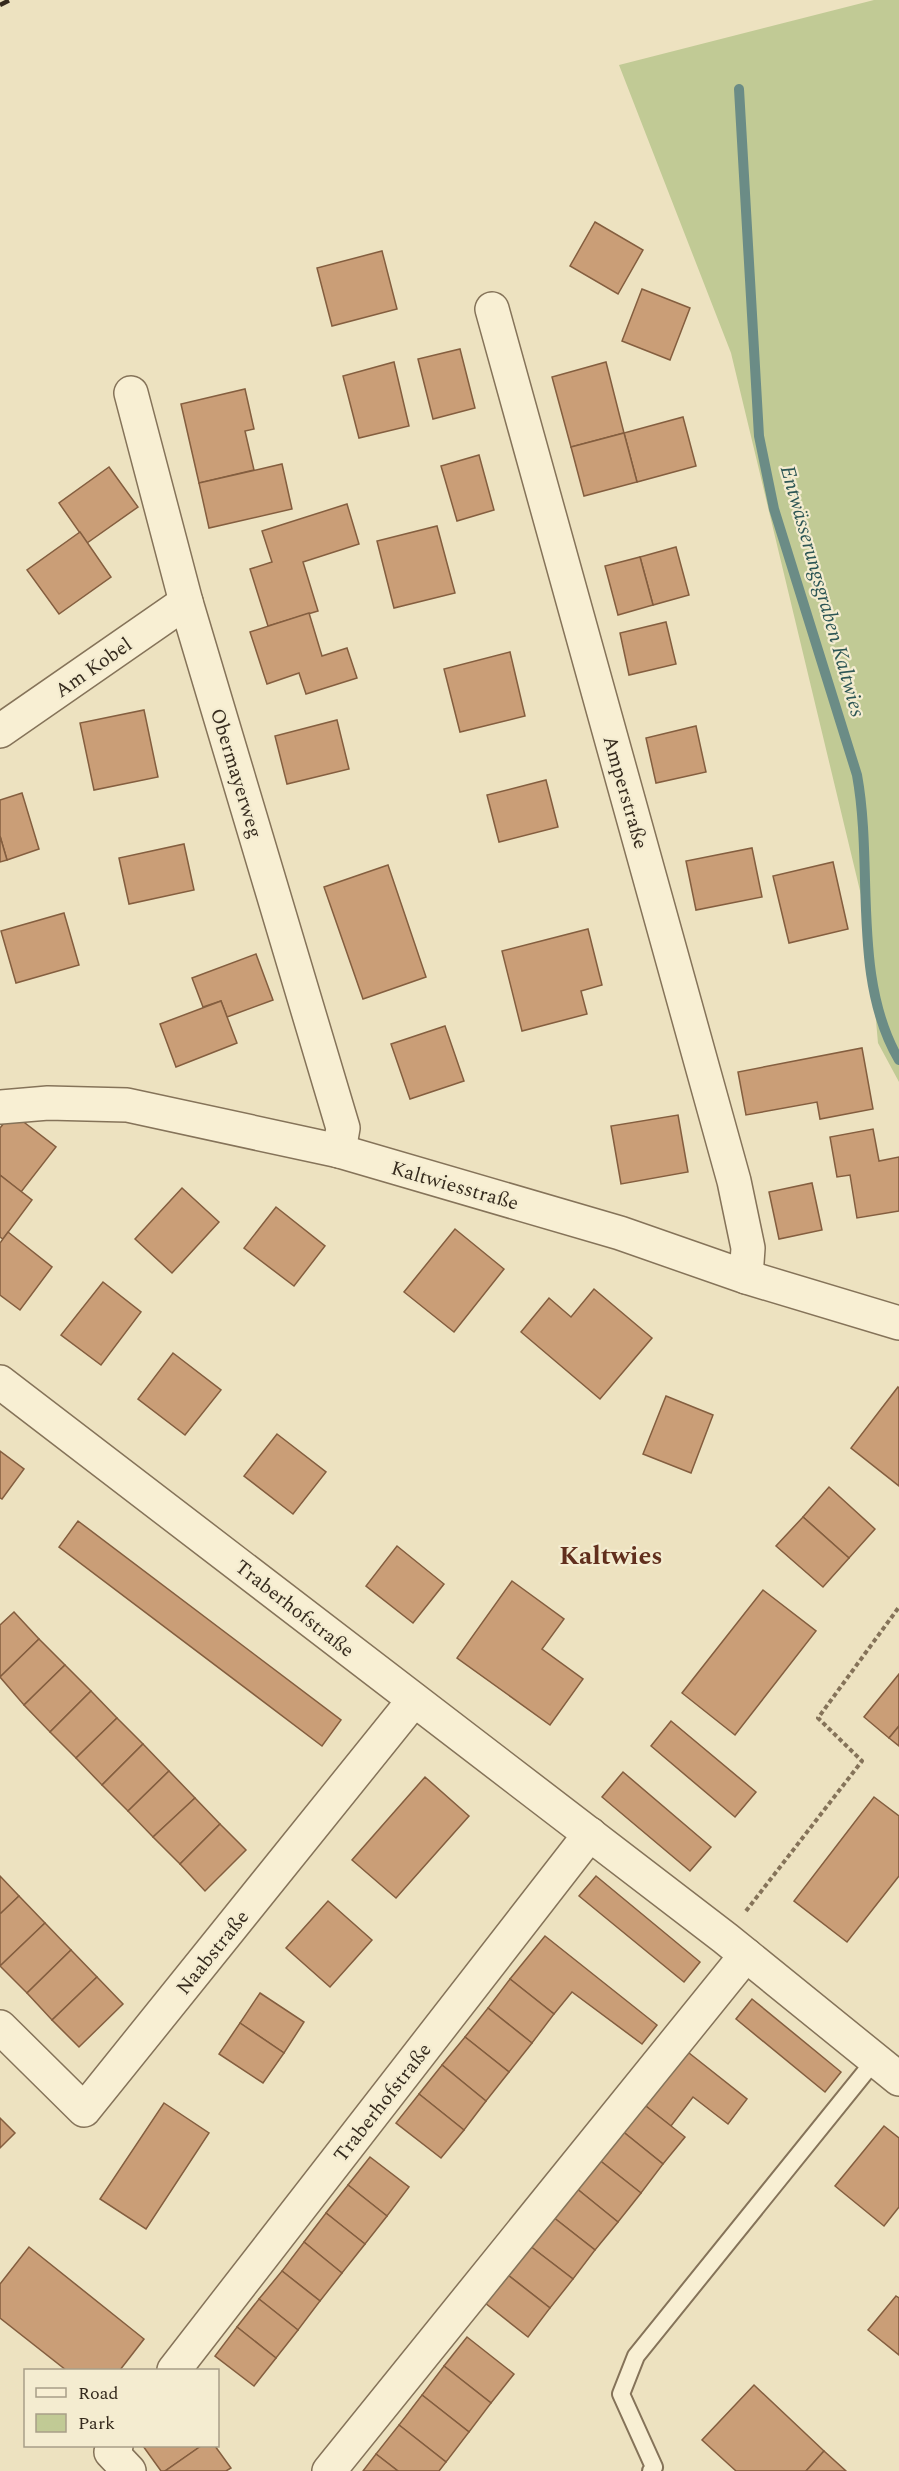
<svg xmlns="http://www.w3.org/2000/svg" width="899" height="2471" font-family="Spectral,serif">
<rect width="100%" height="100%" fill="#ede2c0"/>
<!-- green -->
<polygon fill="#c1ca95" points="874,0 899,0 899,1082 878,1043 867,920 731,353 619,65"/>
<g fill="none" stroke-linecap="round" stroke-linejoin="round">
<!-- stream -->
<path stroke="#6b8c86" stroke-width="10" d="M739,89l20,347 15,73 83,266c17,93 -6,203 42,285"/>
</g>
<!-- building -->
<g fill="#ca9e77" stroke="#845e3f" stroke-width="1.5">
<polygon points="595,222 643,250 618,294 570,266"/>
<polygon points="382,251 397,309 332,326 317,268"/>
<polygon points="642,289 690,308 670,360 622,341"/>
<polygon points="460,349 475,408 433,419 418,359"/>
<polygon points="394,362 409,426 359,438 343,376"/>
<polygon points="606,362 624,433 571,447 552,377"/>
<polygon points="245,389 254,429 245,431 254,470 199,483 181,404"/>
<polygon points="683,417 696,466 637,482 624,433"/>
<polygon points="624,433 637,482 584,496 571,447"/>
<polygon points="479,455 494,510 457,521 441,466"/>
<polygon points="282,464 292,509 209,528 199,483"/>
<polygon points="109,467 138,507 87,543 59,503"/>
<polygon points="347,504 359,544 303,562 318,611 268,626 250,569 272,562 262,531"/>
<polygon points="437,526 455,593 394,608 377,541"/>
<polygon points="80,532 111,577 59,614 27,570"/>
<polygon points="676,547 689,595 653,605 640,557"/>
<polygon points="640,557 653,605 618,615 605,566"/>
<polygon points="309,613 322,656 347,648 357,678 306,694 299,673 267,684 250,632"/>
<polygon points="666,622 676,664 629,675 620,633"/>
<polygon points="510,652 525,716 460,732 444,669"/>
<polygon points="144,710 158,777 94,790 80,723"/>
<polygon points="337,720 349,769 287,784 275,736"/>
<polygon points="696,726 706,772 656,783 646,738"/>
<polygon points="546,780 558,827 499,842 487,795"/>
<polygon points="22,793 39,849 7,860 0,836 0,800"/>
<polygon points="0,836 7,860 0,862"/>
<polygon points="184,844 194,890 129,904 119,858"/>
<polygon points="752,848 762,897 696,910 686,861"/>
<polygon points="833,862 848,929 789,943 773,876"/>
<polygon points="388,865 426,977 363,999 324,887"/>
<polygon points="64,913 79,965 16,983 1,931"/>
<polygon points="588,929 602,985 581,991 587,1014 522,1031 502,951"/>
<polygon points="256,954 273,1000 227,1017 221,1001 203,1007 192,978"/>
<polygon points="221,1001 237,1043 176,1067 160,1024"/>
<polygon points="445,1026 464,1081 410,1099 391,1044"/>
<polygon points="862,1048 873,1109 820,1119 817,1102 746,1115 738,1072"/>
<polygon points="12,1113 56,1147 21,1192 0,1175 0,1128"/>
<polygon points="678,1115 688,1172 621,1184 611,1126"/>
<polygon points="873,1129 879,1161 899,1157 899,1211 857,1218 850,1175 837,1177 830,1137"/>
<polygon points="0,1175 32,1200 3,1239 0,1237"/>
<polygon points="812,1183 822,1230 779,1239 769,1192"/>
<polygon points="182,1188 219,1222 172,1273 135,1239"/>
<polygon points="276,1207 325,1246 294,1286 244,1248"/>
<polygon points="455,1229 504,1269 454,1332 404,1292"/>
<polygon points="8,1232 52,1267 20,1310 0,1295 0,1243"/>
<polygon points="103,1282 141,1312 101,1365 61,1335"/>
<polygon points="594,1289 652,1338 600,1399 521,1332 549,1298 571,1317"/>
<polygon points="173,1353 221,1390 185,1435 138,1399"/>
<polygon points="898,1387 899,1388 899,1486 851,1448"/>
<polygon points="666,1396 713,1415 691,1473 643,1454"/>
<polygon points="277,1434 326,1472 293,1514 244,1476"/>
<polygon points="0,1451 24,1469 2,1499 0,1498"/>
<polygon points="829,1487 875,1529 849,1558 803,1517"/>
<polygon points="803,1517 849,1558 823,1587 776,1546"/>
<polygon points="78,1521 341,1720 322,1746 59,1547"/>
<polygon points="397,1546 444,1584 413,1623 366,1586"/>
<polygon points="512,1581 564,1619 542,1649 583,1679 550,1725 457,1658"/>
<polygon points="763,1590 816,1631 735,1735 682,1693"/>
<polygon points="14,1612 39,1639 0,1677 0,1625"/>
<polygon points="39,1639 65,1665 24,1705 0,1677"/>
<polygon points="65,1665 91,1691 50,1732 24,1705"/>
<polygon points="899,1674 899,1726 889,1738 864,1717"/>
<polygon points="91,1691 117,1718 76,1758 50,1732"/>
<polygon points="117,1718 143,1744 102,1785 76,1758"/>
<polygon points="671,1721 756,1792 735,1817 651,1746"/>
<polygon points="899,1726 899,1746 889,1738"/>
<polygon points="143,1744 169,1771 128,1811 102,1785"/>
<polygon points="169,1771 195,1798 153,1837 128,1811"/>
<polygon points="623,1772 711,1847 690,1871 602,1797"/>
<polygon points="425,1777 469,1816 396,1898 352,1860"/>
<polygon points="874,1797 899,1816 899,1876 847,1942 794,1901"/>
<polygon points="195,1798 220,1824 180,1864 153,1837"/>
<polygon points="220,1824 246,1850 205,1891 180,1864"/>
<polygon points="0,1876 19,1896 0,1914"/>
<polygon points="596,1876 700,1962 684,1982 579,1896"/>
<polygon points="19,1896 45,1923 0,1966 0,1914"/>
<polygon points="328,1901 372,1940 330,1987 286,1948"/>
<polygon points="45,1923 71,1950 27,1993 0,1966"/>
<polygon points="545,1936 657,2025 642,2044 572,1992 554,2014 510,1979"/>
<polygon points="71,1950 97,1977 52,2020 27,1993"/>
<polygon points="97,1977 123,2004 79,2047 52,2020"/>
<polygon points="510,1979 554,2014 532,2043 488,2008"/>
<polygon points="260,1993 304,2022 284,2053 240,2023"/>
<polygon points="752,1999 841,2072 825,2092 736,2019"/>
<polygon points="488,2008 532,2043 509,2072 465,2037"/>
<polygon points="240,2023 284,2053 263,2083 219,2054"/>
<polygon points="465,2037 509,2072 486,2101 442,2065"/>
<polygon points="684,2049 747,2099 728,2124 693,2097 671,2126 642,2103"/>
<polygon points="442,2065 486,2101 464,2130 419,2094"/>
<polygon points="419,2094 464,2130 441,2158 396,2123"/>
<polygon points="164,2103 209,2133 146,2229 100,2199"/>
<polygon points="642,2103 685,2137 663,2164 621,2130"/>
<polygon points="0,2118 15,2133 0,2148"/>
<polygon points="884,2126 899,2138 899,2207 884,2226 835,2186"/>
<polygon points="621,2130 663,2164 641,2193 598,2159"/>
<polygon points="370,2157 409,2187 387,2216 348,2185"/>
<polygon points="598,2159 641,2193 618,2222 576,2188"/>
<polygon points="348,2185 387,2216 365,2244 326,2213"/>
<polygon points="576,2188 618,2222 595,2250 553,2217"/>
<polygon points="326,2213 365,2244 342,2273 304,2242"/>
<polygon points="553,2217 595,2250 573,2279 530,2246"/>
<polygon points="304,2242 342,2273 320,2301 282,2271"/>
<polygon points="530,2246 573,2279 550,2308 508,2275"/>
<polygon points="29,2247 144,2339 120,2370 66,2370 0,2318 0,2284"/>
<polygon points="282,2271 320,2301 298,2330 259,2299"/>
<polygon points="508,2275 550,2308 528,2337 485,2303"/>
<polygon points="896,2296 899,2298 899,2355 868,2330"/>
<polygon points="259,2299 298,2330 276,2358 237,2327"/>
<polygon points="237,2327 276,2358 254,2386 215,2356"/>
<polygon points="467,2337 514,2374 491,2403 444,2366"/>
<polygon points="444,2366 491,2403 469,2432 422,2395"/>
<polygon points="754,2385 824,2451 806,2471 736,2471 702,2440"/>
<polygon points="422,2395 469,2432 446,2462 399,2425"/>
<polygon points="399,2425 446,2462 439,2471 398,2471 376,2454"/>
<polygon points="143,2446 201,2446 165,2471 161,2471"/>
<polygon points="201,2446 215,2446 231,2468 226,2471 165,2471"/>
<polygon points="824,2451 846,2471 806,2471"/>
<polygon points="376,2454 398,2471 363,2471"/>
</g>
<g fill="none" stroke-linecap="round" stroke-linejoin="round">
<defs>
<polyline id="service" points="651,2471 654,2467 621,2394 636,2356 875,2060"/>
<g id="minor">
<polyline points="492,309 734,1181 748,1248 746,1277"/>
<polyline points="131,393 186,602 343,1128 339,1151"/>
<polyline points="0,731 186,602"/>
<polyline points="0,1107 48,1103 127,1105 339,1151 620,1233 746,1277 899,1323"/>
<polyline points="0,1382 725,1938 899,2079"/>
<polyline points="0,2027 84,2110 414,1700"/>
<polyline points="174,2370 590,1834"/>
<polyline points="116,2446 111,2452 129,2471"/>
<polyline points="329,2471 746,1955"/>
</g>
</defs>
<!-- service casing -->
<use href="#service" stroke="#857359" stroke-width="20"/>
<!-- minor casing -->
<use href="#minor" stroke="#857359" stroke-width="36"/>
<!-- path -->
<polyline stroke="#857359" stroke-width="4" stroke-dasharray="4.5 3" stroke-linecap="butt" points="746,1911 862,1761 818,1718 899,1607"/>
<!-- service -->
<use href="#service" stroke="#f8efd3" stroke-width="16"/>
<!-- minor -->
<use href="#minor" stroke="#f8efd3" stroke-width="33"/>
<!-- rail -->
<polyline stroke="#352a1d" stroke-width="4.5" stroke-dasharray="10 10" stroke-linecap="butt" points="0,5 10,0"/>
</g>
<g text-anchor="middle" stroke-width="4.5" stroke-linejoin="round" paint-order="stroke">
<!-- street labels -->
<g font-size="20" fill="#352a1d" stroke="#f4ecd0">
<text transform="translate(93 667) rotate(-35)" y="7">Am Kobel</text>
<text transform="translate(237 773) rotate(73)" y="7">Obermayerweg</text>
<text transform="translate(626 792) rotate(74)" y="7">Amperstraße</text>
<text transform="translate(455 1185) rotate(16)" y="7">Kaltwiesstraße</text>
<text transform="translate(295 1608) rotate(38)" y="7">Traberhofstraße</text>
<text transform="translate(212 1952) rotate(-51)" y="7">Naabstraße</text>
<text transform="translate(382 2102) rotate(-52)" y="7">Traberhofstraße</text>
</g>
<!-- water labels -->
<g font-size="21" font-style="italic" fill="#2c5554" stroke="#f4ecd0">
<text transform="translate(823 591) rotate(74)" y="7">Entwässerungsgraben Kaltwies</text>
</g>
<!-- district labels -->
<g font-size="26" font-weight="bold" fill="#612f1d" stroke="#f4ecd0">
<text x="611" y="1564">Kaltwies</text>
</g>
</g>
<!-- legend -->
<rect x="24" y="2369" width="195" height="78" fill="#f4ecd0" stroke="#a89e88" stroke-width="1.5"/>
<rect x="36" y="2388" width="30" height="9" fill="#f8efd3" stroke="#a89e88" stroke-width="1.5"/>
<text x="78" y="2399" font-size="18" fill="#352a1d">Road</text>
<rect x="36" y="2414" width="30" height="18" fill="#c1ca95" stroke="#a89e88" stroke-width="1.5"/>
<text x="78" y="2429" font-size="18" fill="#352a1d">Park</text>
</svg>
